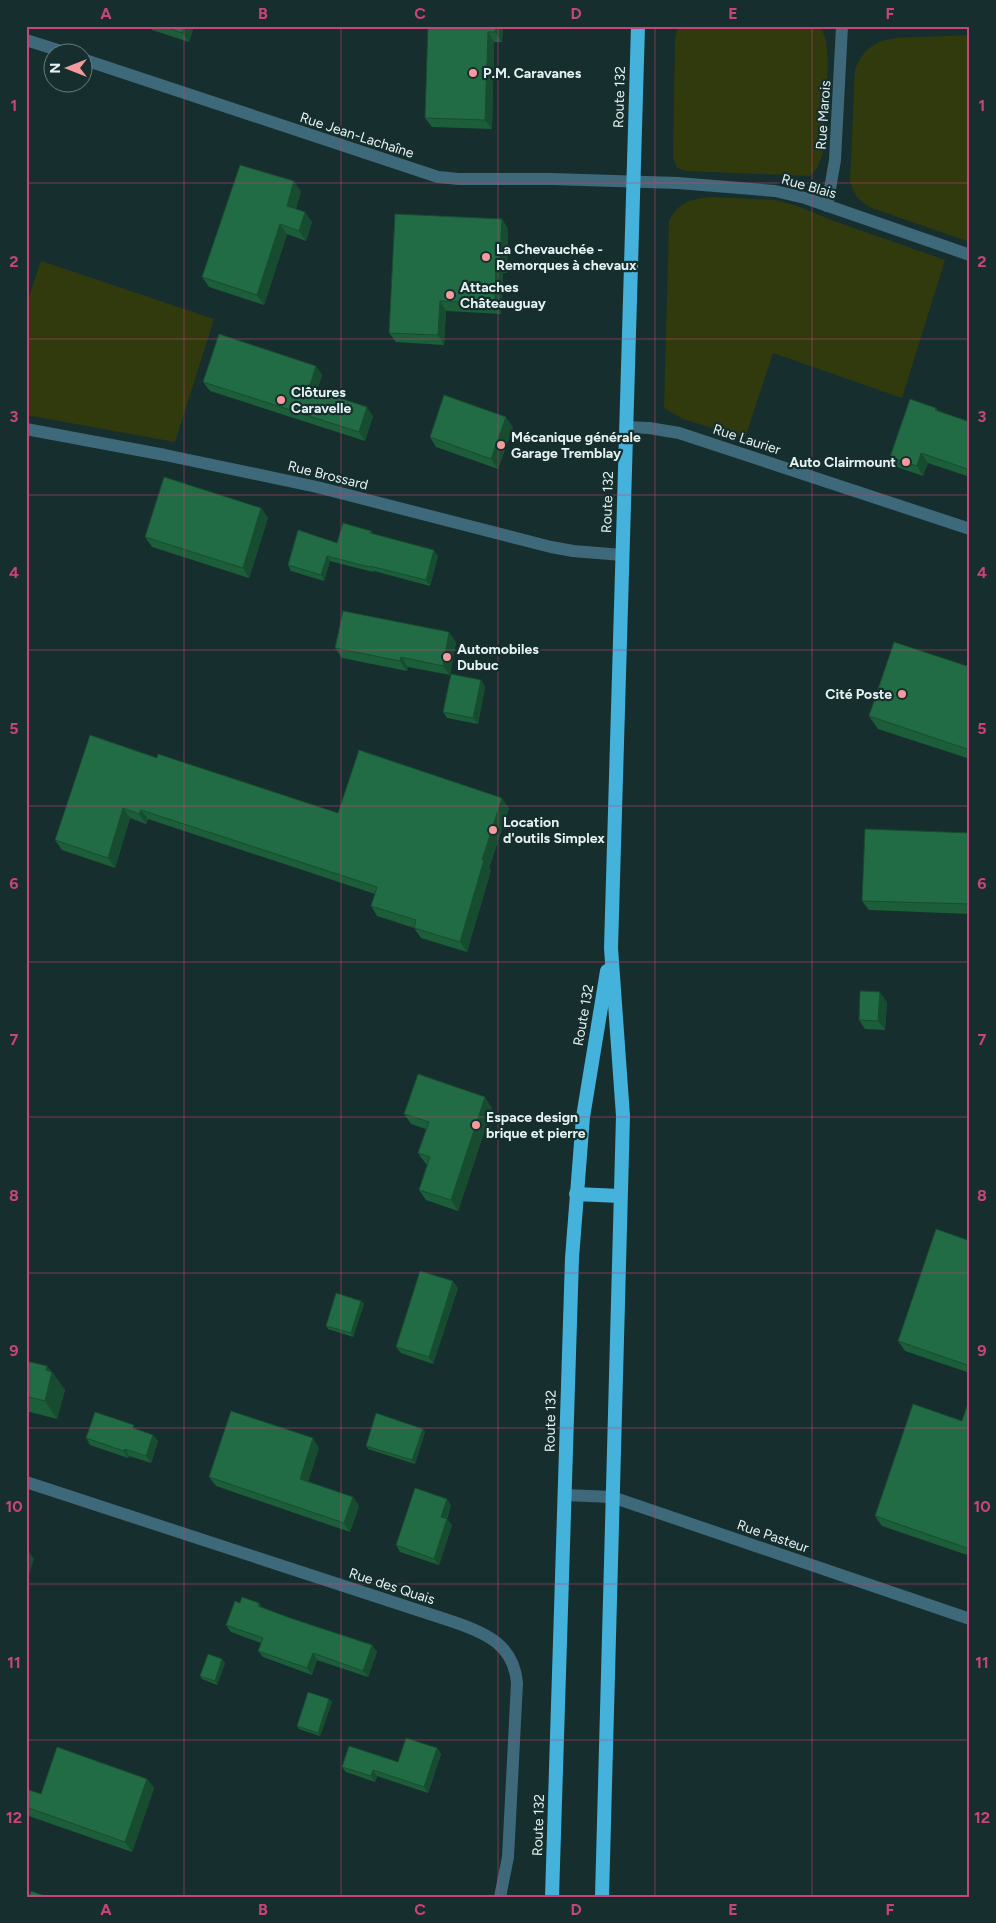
<svg xmlns="http://www.w3.org/2000/svg" width="996" height="1923" font-family="Figtree,sans-serif">
<rect width="100%" height="100%" fill="#162f2e"/>
<!-- green -->
<g fill="#303a0c">
<polygon points="678,26 821,27 826,40 828,63 823,153 817,168 810,176 686,171 677,168 673,158 675,39"/>
<path d="M970,35v207l-101,-35c-11,-7 -16,-14 -19,-27l5,-110c12,-34 38,-32 68,-33 15,-1 31,-1 47,-2z"/>
<path d="M712,197l64,3 21,6 37,15 111,39 -43,138 -129,-45 -28,85 -62,-19 -19,-11 5,-187c10,-20 22,-22 43,-24z"/>
<polygon points="41,261 214,319 175,442 26,415 26,305"/>
</g>
<g fill="none" stroke-linecap="round" stroke-linejoin="round">
<!-- minor -->
<g stroke="#3e697a" stroke-width="12">
<polyline points="26,40 64,52"/>
<polyline points="82,59 438,177 459,179 551,179 678,183 775,191 805,198 970,255"/>
<polyline points="827,206 835,160 842,26"/>
<polyline points="626,427 649,428 679,433 970,529"/>
<polyline points="26,429 165,455 317,487 551,547 573,551 622,555"/>
<path d="M26,1482l428,140c32,11 60,23 63,61l-9,174 -8,40"/>
<polyline points="565,1495 612,1497 970,1619"/>
</g>
<!-- trunk -->
<g stroke="#44b2da" stroke-width="14">
<polyline points="576,1194 620,1196"/>
<polyline points="552,1897 572,1258 583,1117 607,971"/>
<polyline points="602,1897 623,1116 611,948 638,26"/>
</g>
</g>
<!-- wall -->
<g fill="#1c5d3a">
<polygon points="149,26 194,26 189,42 152,30"/>
<polygon points="428,26 503,26 502,42 494,42 492,129 432,127 425,118"/>
<polygon points="301,191 296,209 312,222 306,241 287,234 264,305 209,287 202,277"/>
<polygon points="502,219 508,229 507,273 503,273 501,314 446,311 444,345 396,342 389,333"/>
<polygon points="316,366 322,375 317,390 373,416 365,441 210,391 203,382"/>
<polygon points="936,408 938,411 970,422 970,477 928,463 923,476 897,467 890,457"/>
<polygon points="513,427 498,469 436,447 430,437"/>
<polygon points="261,508 268,518 249,578 152,547 145,537"/>
<polygon points="371,531 373,534 438,556 430,586 374,571 373,572 330,561 324,581 291,571 288,565 337,543"/>
<polygon points="456,642 450,675 408,667 407,671 342,658 335,648"/>
<polygon points="970,667 970,759 878,729 869,716"/>
<polygon points="481,680 485,687 478,724 447,718 443,712"/>
<polygon points="157,758 338,813 509,808 489,868 491,870 467,952 421,938 414,928 377,916 371,906 375,894 148,819 146,824 130,818 115,868 62,850 55,840"/>
<polygon points="970,833 970,914 869,910 862,901"/>
<polygon points="887,1002 885,1030 865,1029 859,1020"/>
<polygon points="492,1108 458,1211 426,1200 419,1190 427,1164 426,1164 418,1153 426,1129 411,1124 404,1114"/>
<polygon points="970,1241 970,1373 905,1351 898,1341"/>
<polygon points="458,1288 433,1364 401,1353 396,1347"/>
<polygon points="361,1301 364,1304 353,1337 328,1329 326,1326"/>
<polygon points="26,1361 47,1366 51,1371 52,1372 65,1390 57,1419 26,1411"/>
<polygon points="970,1397 970,1556 882,1526 875,1516 962,1421"/>
<polygon points="136,1429 153,1435 158,1441 151,1463 129,1456 128,1458 90,1445 86,1438"/>
<polygon points="423,1429 425,1432 415,1464 368,1449 366,1446"/>
<polygon points="319,1448 308,1482 353,1497 359,1506 350,1532 216,1486 209,1477"/>
<polygon points="451,1505 447,1519 452,1525 439,1565 400,1552 396,1545"/>
<polygon points="240,1603 259,1603 262,1608 290,1618 372,1645 377,1652 368,1677 317,1660 312,1675 263,1657 258,1651 261,1643 231,1632 226,1625"/>
<polygon points="222,1659 225,1663 217,1685 202,1679 200,1676"/>
<polygon points="329,1699 332,1702 320,1736 299,1729 297,1726"/>
<polygon points="437,1748 441,1754 428,1793 377,1776 375,1782 346,1772 342,1767 398,1762"/>
<polygon points="147,1779 154,1788 132,1852 26,1815 26,1789 41,1794"/>
</g>
<!-- shaded-wall -->
<g fill="#174c30">
<polygon points="184,26 194,26 189,42 182,33"/>
<polygon points="496,26 503,26 502,42 495,32"/>
<polygon points="488,32 494,42 492,129 485,120"/>
<polygon points="294,181 301,191 294,215 287,206"/>
<polygon points="305,212 312,222 306,241 299,231"/>
<polygon points="502,219 508,229 507,273 500,263"/>
<polygon points="280,224 287,234 264,305 257,295"/>
<polygon points="496,263 503,273 501,314 495,304"/>
<polygon points="440,301 446,311 444,345 438,335"/>
<polygon points="316,366 322,375 315,397 309,388"/>
<polygon points="367,407 373,416 365,441 359,432"/>
<polygon points="506,417 513,427 498,469 491,459"/>
<polygon points="921,453 928,463 923,476 917,466"/>
<polygon points="261,508 268,518 249,578 243,568"/>
<polygon points="434,550 438,556 430,586 426,580"/>
<polygon points="327,556 330,561 324,581 321,575"/>
<polygon points="449,632 456,642 450,675 443,666"/>
<polygon points="401,657 408,667 407,671 400,661"/>
<polygon points="481,680 485,687 478,724 473,718"/>
<polygon points="502,798 509,808 489,868 491,870 467,952 460,942 482,860"/>
<polygon points="123,808 130,818 115,868 108,858"/>
<polygon points="141,810 148,819 146,824 139,814"/>
<polygon points="880,992 887,1002 885,1030 878,1021"/>
<polygon points="485,1097 492,1108 458,1211 451,1200"/>
<polygon points="453,1281 458,1288 433,1364 429,1357"/>
<polygon points="361,1301 364,1304 353,1337 351,1333"/>
<polygon points="47,1366 52,1373 52,1372 65,1390 57,1419 45,1401 46,1370"/>
<polygon points="423,1429 425,1432 415,1464 412,1460"/>
<polygon points="153,1435 158,1441 151,1463 146,1456"/>
<polygon points="313,1438 319,1448 306,1488 300,1479"/>
<polygon points="125,1449 129,1456 128,1458 124,1451"/>
<polygon points="353,1497 359,1506 350,1532 344,1523"/>
<polygon points="447,1499 451,1505 445,1523 441,1517"/>
<polygon points="447,1519 452,1525 439,1565 434,1559"/>
<polygon points="27,1549 34,1559 26,1584 26,1552"/>
<polygon points="372,1645 377,1652 368,1677 363,1671"/>
<polygon points="313,1653 317,1660 312,1675 307,1668"/>
<polygon points="222,1659 225,1663 217,1685 215,1681"/>
<polygon points="329,1699 332,1702 320,1736 318,1733"/>
<polygon points="437,1748 441,1754 428,1793 424,1787"/>
<polygon points="373,1770 377,1776 375,1782 371,1776"/>
<polygon points="147,1779 154,1788 132,1852 125,1842"/>
</g>
<!-- building -->
<g fill="#216c44" stroke="#174c30">
<polygon points="163,26 184,26 182,33"/>
<polygon points="428,26 496,26 495,32 488,32 485,120 425,118"/>
<polygon points="240,165 294,181 287,206 305,212 299,231 280,224 257,295 202,277"/>
<polygon points="395,214 502,219 500,263 496,263 495,304 440,301 438,335 389,333"/>
<polygon points="219,334 316,366 309,388 367,407 359,432 203,382"/>
<polygon points="444,395 506,417 491,459 430,437"/>
<polygon points="910,399 936,408 935,410 970,422 970,470 921,453 917,466 890,457"/>
<polygon points="164,477 261,508 243,568 145,537"/>
<polygon points="343,523 371,531 370,533 434,550 426,580 370,566 369,567 327,556 321,575 288,565 298,530 337,543"/>
<polygon points="343,611 449,632 443,666 401,657 400,661 335,648"/>
<polygon points="894,642 970,667 970,750 869,716"/>
<polygon points="451,674 481,680 473,718 443,712"/>
<polygon points="90,735 157,758 158,754 338,813 359,750 502,798 482,860 484,860 460,942 414,928 416,920 371,906 377,887 141,810 139,814 123,808 108,858 55,840"/>
<polygon points="865,829 970,833 970,904 862,901"/>
<polygon points="860,991 880,992 878,1021 859,1020"/>
<polygon points="418,1074 485,1097 451,1200 419,1190 430,1157 418,1153 429,1122 404,1114"/>
<polygon points="936,1229 970,1241 970,1366 898,1341"/>
<polygon points="420,1271 453,1281 429,1357 396,1347"/>
<polygon points="336,1293 361,1301 351,1333 326,1326"/>
<polygon points="26,1361 47,1366 46,1370 52,1372 45,1401 26,1396"/>
<polygon points="970,1397 970,1549 875,1516 913,1404 962,1421"/>
<polygon points="231,1411 313,1438 300,1479 353,1497 344,1523 209,1477"/>
<polygon points="95,1412 134,1425 133,1428 153,1435 146,1456 125,1449 124,1451 86,1438"/>
<polygon points="376,1413 423,1429 412,1460 366,1446"/>
<polygon points="415,1488 447,1499 441,1517 447,1519 434,1559 396,1545"/>
<polygon points="242,1597 259,1603 258,1606 290,1618 372,1645 363,1671 313,1653 307,1668 258,1651 263,1638 226,1625 235,1601 240,1603"/>
<polygon points="208,1654 222,1659 215,1681 200,1676"/>
<polygon points="308,1692 329,1699 318,1733 297,1726"/>
<polygon points="406,1738 437,1748 424,1787 373,1770 371,1776 342,1767 349,1746 398,1762"/>
<polygon points="57,1747 147,1779 125,1842 26,1807 26,1789 41,1794"/>
<polygon points="31,1891 48,1897 29,1897"/>
</g>
<!-- grid -->
<path fill="none" stroke="#c94479" stroke-width="1" stroke-opacity="0.55" d="M184,26v1871M341,26v1871M498,26v1871M655,26v1871M812,26v1871M26,183h944M26,339h944M26,495h944M26,650h944M26,806h944M26,962h944M26,1117h944M26,1273h944M26,1428h944M26,1584h944M26,1740h944"/>
<!-- markers -->
<g fill="#f59b9e" stroke="#162f2e" stroke-width="2">
<circle cx="473" cy="73" r="5"/>
<circle cx="486" cy="257" r="5"/>
<circle cx="450" cy="295" r="5"/>
<circle cx="281" cy="400" r="5"/>
<circle cx="501" cy="445" r="5"/>
<circle cx="906" cy="462" r="5"/>
<circle cx="447" cy="657" r="5"/>
<circle cx="902" cy="694" r="5"/>
<circle cx="493" cy="830" r="5"/>
<circle cx="476" cy="1125" r="5"/>
</g>
<g text-anchor="middle" stroke-width="4.5" stroke-linejoin="round" paint-order="stroke">
<!-- poi labels -->
<g font-size="14" font-weight="bold" fill="#e4f2f1" stroke="#162f2e" text-anchor="start">
<text x="483" y="78">P.M. Caravanes</text>
<text x="496" y="254">La Chevauchée -<tspan x="496" dy="16">Remorques à chevaux</tspan></text>
<text x="460" y="292">Attaches<tspan x="460" dy="16">Châteauguay</tspan></text>
<text x="291" y="397">Clôtures<tspan x="291" dy="16">Caravelle</tspan></text>
<text x="511" y="442">Mécanique générale<tspan x="511" dy="16">Garage Tremblay</tspan></text>
<text x="896" y="467" text-anchor="end">Auto Clairmount</text>
<text x="457" y="654">Automobiles<tspan x="457" dy="16">Dubuc</tspan></text>
<text x="892" y="699" text-anchor="end">Cité Poste</text>
<text x="503" y="827">Location<tspan x="503" dy="16">d'outils Simplex</tspan></text>
<text x="486" y="1122">Espace design<tspan x="486" dy="16">brique et pierre</tspan></text>
</g>
<!-- street labels -->
<g font-size="14" fill="#e4f2f1" stroke="#162f2e">
<text transform="translate(619 97) rotate(-88)" y="5">Route 132</text>
<text transform="translate(823 115) rotate(-86)" y="5">Rue Marois</text>
<text transform="translate(357 135) rotate(18)" y="5">Rue Jean-Lachaîne</text>
<text transform="translate(809 186) rotate(16)" y="5">Rue Blais</text>
<text transform="translate(747 439) rotate(18)" y="5">Rue Laurier</text>
<text transform="translate(328 475) rotate(14)" y="5">Rue Brossard</text>
<text transform="translate(607 502) rotate(-88)" y="5">Route 132</text>
<text transform="translate(583 1015) rotate(-80)" y="5">Route 132</text>
<text transform="translate(550 1421) rotate(-89)" y="5">Route 132</text>
<text transform="translate(773 1536) rotate(19)" y="5">Rue Pasteur</text>
<text transform="translate(392 1586) rotate(18)" y="5">Rue des Quais</text>
<text transform="translate(538 1825) rotate(-88)" y="5">Route 132</text>
</g>
</g>
<!-- border -->
<rect width="996" height="1923" fill="none" stroke="#162f2e" stroke-width="55"/>
<!-- north arrow -->
<g transform="translate(68 68) rotate(270)"><circle r="24" fill="#162f2e" stroke="#687d7c"/>
<path d="M0-4L9 19L0 12L-9 19Z" fill="#f59b9e"/>
<text y="-8" font-size="14" font-weight="bold" text-anchor="middle" fill="#e4f2f1">N</text>
</g>
<rect x="28" y="28" width="940" height="1868" fill="none" stroke="#c94479" stroke-width="2"/>
<g font-size="16" text-anchor="middle" font-weight="bold" fill="#c94479">
<text x="106" y="19">A</text>
<text x="263" y="19">B</text>
<text x="420" y="19">C</text>
<text x="576" y="19">D</text>
<text x="733" y="19">E</text>
<text x="890" y="19">F</text>
<text x="14" y="111">1</text>
<text x="982" y="111">1</text>
<text x="14" y="267">2</text>
<text x="982" y="267">2</text>
<text x="14" y="422">3</text>
<text x="982" y="422">3</text>
<text x="14" y="578">4</text>
<text x="982" y="578">4</text>
<text x="14" y="734">5</text>
<text x="982" y="734">5</text>
<text x="14" y="889">6</text>
<text x="982" y="889">6</text>
<text x="14" y="1045">7</text>
<text x="982" y="1045">7</text>
<text x="14" y="1201">8</text>
<text x="982" y="1201">8</text>
<text x="14" y="1356">9</text>
<text x="982" y="1356">9</text>
<text x="14" y="1512">10</text>
<text x="982" y="1512">10</text>
<text x="14" y="1668">11</text>
<text x="982" y="1668">11</text>
<text x="14" y="1823">12</text>
<text x="982" y="1823">12</text>
<text x="106" y="1915">A</text>
<text x="263" y="1915">B</text>
<text x="420" y="1915">C</text>
<text x="576" y="1915">D</text>
<text x="733" y="1915">E</text>
<text x="890" y="1915">F</text>
</g>
</svg>
